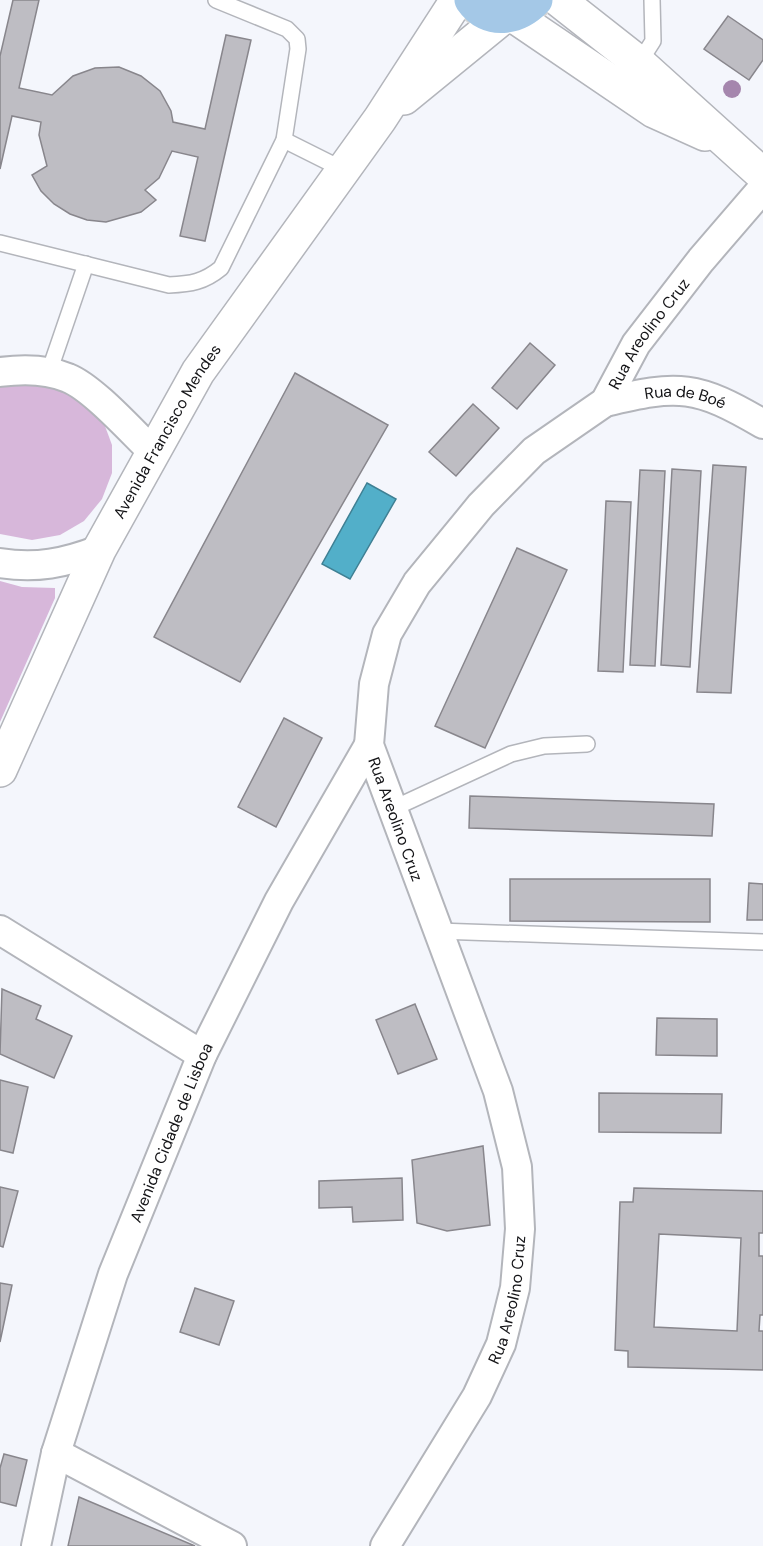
<svg xmlns="http://www.w3.org/2000/svg" width="763" height="1546" font-family="'DM Sans',sans-serif">
<rect width="100%" height="100%" fill="#f4f6fc"/>
<!-- garden -->
<g fill="#d7b7da">
<polygon points="13,380 64,384 102,418 112,445 112,473 102,499 84,521 60,535 32,540 0,534 0,386"/>
<polygon points="0,581 22,587 55,588 55,598 0,722"/>
</g>
<!-- water -->
<polygon fill="#52afc9" stroke="#3f8094" stroke-width="1.5" points="367,483 396,499 350,579 322,564"/>
<!-- building -->
<g fill="#bebdc3" stroke="#88868c" stroke-width="1.5" fill-rule="evenodd">
<polygon points="13,0 39,0 19,88 52,95 73,76 95,68 119,67 141,76 160,91 171,111 173,122 205,129 226,35 251,40 205,241 180,236 198,157 172,151 159,178 145,190 156,200 141,212 106,222 87,220 70,214 54,204 41,191 32,175 47,166 39,135 41,122 12,116 0,169 0,56"/>
<polygon points="728,16 763,40 763,60 749,80 704,49"/>
<polygon points="530,343 555,365 517,409 492,388"/>
<polygon points="295,373 388,425 240,682 154,637"/>
<polygon points="473,404 499,428 456,476 429,452"/>
<polygon points="713,465 746,467 731,693 697,692"/>
<polygon points="672,469 701,471 690,667 661,665"/>
<polygon points="640,470 665,471 655,666 630,665"/>
<polygon points="606,501 631,502 623,672 598,671"/>
<polygon points="517,548 567,570 485,748 435,726"/>
<polygon points="284,718 322,738 276,827 238,807"/>
<polygon points="470,796 714,804 712,836 469,828"/>
<polygon points="510,879 710,879 710,922 510,921"/>
<polygon points="749,883 763,884 763,920 747,920"/>
<polygon points="2,989 41,1006 36,1019 72,1036 54,1078 0,1054"/>
<polygon points="415,1004 437,1059 398,1074 376,1020"/>
<polygon points="657,1018 717,1019 717,1056 656,1055"/>
<polygon points="0,1080 28,1087 13,1153 0,1150"/>
<polygon points="599,1093 722,1094 721,1133 599,1132"/>
<polygon points="483,1146 490,1225 447,1231 417,1223 412,1160"/>
<polygon points="402,1178 403,1220 353,1222 352,1207 319,1208 319,1181"/>
<polygon points="0,1187 18,1191 3,1247 0,1246"/>
<path d="M634,1188l129,3v42h-4v23h4v59h-3l-1,16h4v39l-135,-3v-16l-13,-1 5,-148h13zM659,1234l82,4 -4,93 -83,-4z"/>
<polygon points="0,1283 12,1285 0,1342"/>
<polygon points="195,1288 234,1301 219,1345 180,1332"/>
<polygon points="4,1454 27,1460 16,1506 0,1502 0,1468"/>
<polygon points="79,1497 195,1546 68,1546"/>
</g>
<g fill="none" stroke-linecap="round" stroke-linejoin="round">
<defs>
<g id="lane">
<polyline points="639,63 653,41 652,0"/>
<polyline points="284,140 344,170"/>
<path d="M0,243l169,42c22,-1 35,-3 52,-17l63,-128 14,-91 -1,-10 -10,-10 -71,-29"/>
<polyline points="49,372 86,264"/>
<polyline points="392,809 511,754 544,746 587,744"/>
<polyline points="438,931 763,942"/>
</g>
<g id="street">
<path d="M0,372c22,-3 47,-3 68,6 25,10 64,54 84,73"/>
<path id="s1" d="M605,402c74,-18 92,-17 158,22"/>
<path d="M0,563c36,6 65,0 99,-13"/>
<polyline points="0,930 202,1055"/>
<polyline points="56,1453 232,1546"/>
<path id="s2" d="M36,1546l20,-93 57,-179 89,-219 77,-154 90,-156"/>
<path id="s3" d="M385,1546l92,-150 24,-52 14,-56 5,-59 -3,-62 -19,-76 -129,-346 5,-61 13,-50 30,-51 64,-78 53,-54 71,-49 31,-58 65,-84 62,-72"/>
</g>
<g id="secondary">
<polyline points="559,0 639,63 763,175"/>
<polyline points="514,16 654,111 705,134"/>
<polyline points="404,98 502,18"/>
<path id="s4" d="M0,770l99,-220 99,-178 182,-253 77,-119"/>
</g>
<path id="primary" d="M471,0c17,25 47,19 65,0"/>
</defs>
<!-- lane casing -->
<use href="#lane" stroke="#b3b5bb" stroke-width="18"/>
<!-- street casing -->
<use href="#street" stroke="#b3b5bb" stroke-width="32"/>
<!-- secondary casing -->
<use href="#secondary" stroke="#b3b5bb" stroke-width="36"/>
<!-- primary casing -->
<use href="#primary" stroke="#d5d5d5" stroke-width="36"/>
<!-- lane -->
<use href="#lane" stroke="#fff" stroke-width="15"/>
<!-- street -->
<use href="#street" stroke="#fff" stroke-width="28"/>
<!-- secondary -->
<use href="#secondary" stroke="#fff" stroke-width="33"/>
<!-- primary -->
<use href="#primary" stroke="#a4c8e7" stroke-width="33"/>
</g>
<!-- trees -->
<circle fill="#a586ad" cx="732" cy="89" r="9"/>
<g text-anchor="middle" stroke-width="4.5" stroke-linejoin="round" paint-order="stroke">
<!-- street labels -->
<g font-size="16" fill="#141417" stroke="#fff">
<text dy="6" stroke="none"><textPath href="#s3" startOffset="1376">Rua Areolino Cruz</textPath></text>
<text dy="6" stroke="none"><textPath href="#s1" startOffset="82">Rua de Boé</textPath></text>
<text dy="6" stroke="none"><textPath href="#s4" startOffset="378">Avenida Francisco Mendes</textPath></text>
<text transform="translate(396 819) rotate(70)" y="6">Rua Areolino Cruz</text>
<text dy="6" stroke="none"><textPath href="#s2" startOffset="436">Avenida Cidade de Lisboa</textPath></text>
<text dy="6" stroke="none"><textPath href="#s3" startOffset="278">Rua Areolino Cruz</textPath></text>
</g>
</g>
</svg>
